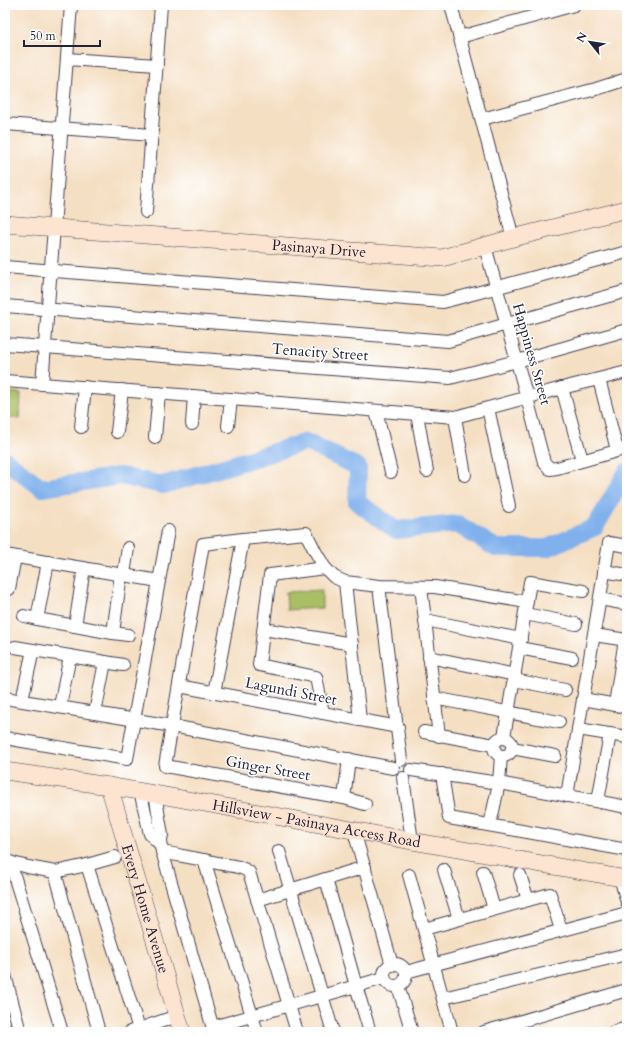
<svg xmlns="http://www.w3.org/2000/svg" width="632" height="1037" font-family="Cardo,serif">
<rect width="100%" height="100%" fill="#fff"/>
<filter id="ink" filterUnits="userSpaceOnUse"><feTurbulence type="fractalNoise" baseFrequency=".025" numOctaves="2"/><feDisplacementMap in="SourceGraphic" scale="8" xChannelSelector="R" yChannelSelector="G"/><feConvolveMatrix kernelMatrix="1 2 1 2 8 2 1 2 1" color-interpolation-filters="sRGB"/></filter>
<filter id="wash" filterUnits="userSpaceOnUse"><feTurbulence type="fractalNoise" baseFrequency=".012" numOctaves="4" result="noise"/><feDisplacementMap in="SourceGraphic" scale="16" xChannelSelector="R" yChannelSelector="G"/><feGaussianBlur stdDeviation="0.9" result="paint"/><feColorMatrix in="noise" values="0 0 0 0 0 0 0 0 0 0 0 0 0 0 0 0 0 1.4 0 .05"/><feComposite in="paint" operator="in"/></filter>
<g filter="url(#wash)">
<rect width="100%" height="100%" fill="#f5dfc3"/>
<!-- green -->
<g fill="#aabe63" stroke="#66704f">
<polygon points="5,392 21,393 20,419 5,418"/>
<polygon points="322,590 322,608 287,610 286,592"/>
</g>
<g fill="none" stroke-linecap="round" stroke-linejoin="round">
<!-- river -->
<polyline stroke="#81b1ec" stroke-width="18" points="5,460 42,488 120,476 163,485 238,463 306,442 358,467 357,502 396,530 457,524 496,548 547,548 595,527 627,472"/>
</g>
</g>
<g filter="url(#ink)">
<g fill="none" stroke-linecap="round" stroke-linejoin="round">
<defs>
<g id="street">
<polyline points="451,5 513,238"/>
<polyline points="460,37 574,5"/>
<polyline points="67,59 157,65"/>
<polyline points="482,119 596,89 627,79"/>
<polyline points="5,124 152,135"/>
<polyline points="146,212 161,5"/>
<polyline points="485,246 527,398 544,462 550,469 557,468 627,448"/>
<polyline points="5,267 443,302 627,252"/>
<polyline points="5,306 448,341 507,324 627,291"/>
<polyline points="5,344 450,378 517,361 627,330"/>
<polyline points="599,379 617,450"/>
<polyline points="5,381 455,417 562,388 627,372"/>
<polyline points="42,384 71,5"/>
<polyline points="562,388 582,460"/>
<polyline points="488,408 509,506"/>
<polyline points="376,411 391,472"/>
<polyline points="417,414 427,471"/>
<polyline points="455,417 465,475"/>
<polyline points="192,424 194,396"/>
<polyline points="228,426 231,399"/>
<polyline points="81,427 85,387"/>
<polyline points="117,432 122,390"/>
<polyline points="155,437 159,393"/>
<polyline points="5,555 159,581"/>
<polyline points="48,562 37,619 113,633 121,574"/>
<polyline points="604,571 627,575"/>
<polyline points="124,574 128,548"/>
<polyline points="345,582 360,720"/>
<polyline points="379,586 401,760"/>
<polyline points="421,587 439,736"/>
<polyline points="9,589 15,557"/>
<polyline points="600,599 627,604"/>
<polyline points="525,614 576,624"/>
<polyline points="24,616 37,619"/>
<polyline points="425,620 521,639"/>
<polyline points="75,626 84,568"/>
<polyline points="264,629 352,644"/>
<polyline points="113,633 128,635"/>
<polyline points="594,635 627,640"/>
<polyline points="15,647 33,650"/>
<polyline points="519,648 572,658"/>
<polyline points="429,657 515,675"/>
<polyline points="105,662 123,665"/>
<polyline points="514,680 565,690"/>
<polyline points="179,686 398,727"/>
<polyline points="214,693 243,539"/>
<polyline points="5,698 172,726 393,768"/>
<polyline points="434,698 559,722"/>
<polyline points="583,699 627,707"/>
<polyline points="22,700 33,650 70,656"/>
<polyline points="615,705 625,639"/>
<polyline points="60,706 70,656 105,662 95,713"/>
<polyline points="323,713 316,677 259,665 270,575 325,568"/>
<polyline points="578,729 627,737"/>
<polyline points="424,732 494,745"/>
<polyline points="504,737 530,582 583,591"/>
<circle cx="503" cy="747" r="9"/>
<polyline points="5,738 127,759 168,531"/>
<polyline points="512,748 555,756"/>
<polyline points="411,770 499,783 627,807"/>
<polyline points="442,774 449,818 627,850"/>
<polyline points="403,778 412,841"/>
<polyline points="140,791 150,834 160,844 214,1032"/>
<polyline points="155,794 162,835 160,844"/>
<polyline points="567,796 609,543 627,546"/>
<polyline points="344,798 349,759"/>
<polyline points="598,801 610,734"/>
<polyline points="365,804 344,798 165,766 203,544 243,539 306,533 315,551 325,568 334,577 345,582 379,586 435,587 527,602"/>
<polyline points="490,825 499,783 501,756"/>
<polyline points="354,831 392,965"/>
<polyline points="279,851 333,1032"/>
<path d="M162,852c20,4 40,7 60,12 9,2 20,2 27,8l48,160"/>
<polyline points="204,860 257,1032"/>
<polyline points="5,861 28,867 55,872 87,865 115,857"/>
<polyline points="10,862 62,1032"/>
<polyline points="87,865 139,1029"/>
<polyline points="444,870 459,919"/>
<polyline points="55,872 99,1032"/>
<polyline points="483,872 494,909"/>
<polyline points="409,875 452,1032"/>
<polyline points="520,875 528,900"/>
<polyline points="620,877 627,902"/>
<polyline points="326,879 356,986 370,1032"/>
<polyline points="257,900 365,867"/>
<polyline points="424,929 550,894 561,930"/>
<circle cx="395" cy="975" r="11"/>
<polyline points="406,972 627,913"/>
<polyline points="5,975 20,1032"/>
<polyline points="398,986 412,1032"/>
<polyline points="443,998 627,954"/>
<polyline points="213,1027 384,978"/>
<polyline points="5,1032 19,1028"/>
<polyline points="130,1032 177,1016"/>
<polyline points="484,1032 627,990"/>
<polyline points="614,1032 627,1028"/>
</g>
<g id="secondary">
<path id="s1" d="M5,224l437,34 71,-20 114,-29"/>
<path id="s2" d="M5,771l104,15 46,8 257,47 215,38"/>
<path id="s3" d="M109,786l73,246"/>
</g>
</defs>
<!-- street casing -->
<use href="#street" stroke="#423e4f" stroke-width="14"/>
<!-- secondary casing -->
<use href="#secondary" stroke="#423e4f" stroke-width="18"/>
<!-- street -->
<use href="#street" stroke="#fff" stroke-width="12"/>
<!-- secondary -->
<use href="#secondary" stroke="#fde4d1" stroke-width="17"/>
</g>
</g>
<g text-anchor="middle" stroke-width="3" stroke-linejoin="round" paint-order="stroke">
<!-- street labels -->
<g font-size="15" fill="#22223b" stroke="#fff">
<text dy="5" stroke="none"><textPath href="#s1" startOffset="315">Pasinaya Drive</textPath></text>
<text transform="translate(320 352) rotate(4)" y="5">Tenacity Street</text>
<text transform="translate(532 354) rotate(74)" y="5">Happiness Street</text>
<text transform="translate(291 691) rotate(11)" y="5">Lagundi Street</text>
<text transform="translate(268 768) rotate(10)" y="5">Ginger Street</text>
<text dy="5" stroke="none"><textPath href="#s2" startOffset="316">Hillsview - Pasinaya Access Road</textPath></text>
<text dy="5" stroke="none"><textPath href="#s3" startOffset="128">Every Home Avenue</textPath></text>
</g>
</g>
<!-- margin -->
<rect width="632" height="1037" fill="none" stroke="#fff" stroke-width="20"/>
<!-- north arrow -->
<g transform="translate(590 42) rotate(300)" stroke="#ffffff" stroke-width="3" paint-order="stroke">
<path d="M0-3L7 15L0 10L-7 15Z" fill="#22223b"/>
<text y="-6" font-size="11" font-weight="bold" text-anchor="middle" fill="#22223b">N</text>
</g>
<!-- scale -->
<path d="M24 40v6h76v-6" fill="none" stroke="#22223b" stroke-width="2"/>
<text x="30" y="40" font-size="12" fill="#22223b" stroke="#ffffff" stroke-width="3" paint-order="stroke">50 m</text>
</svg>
